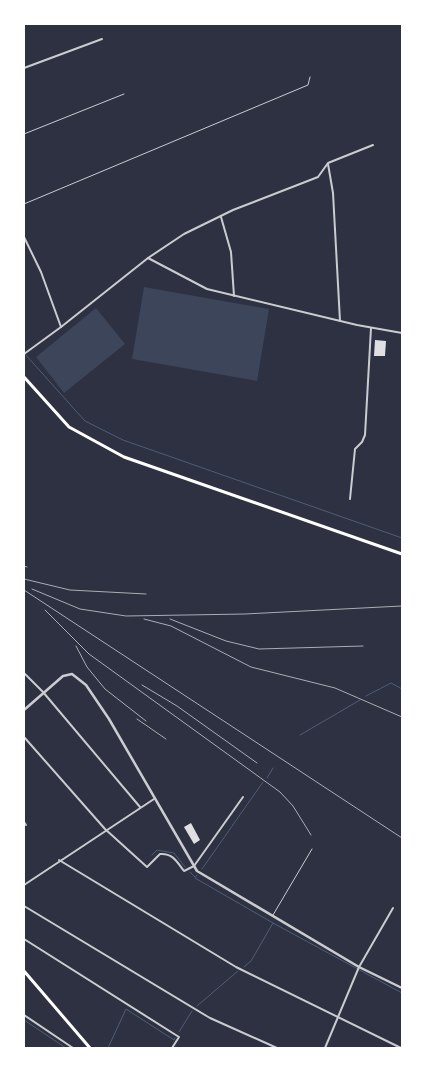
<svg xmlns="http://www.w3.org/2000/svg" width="426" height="1072" font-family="Commissioner,sans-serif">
<rect width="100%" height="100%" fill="#2d3142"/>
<!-- green -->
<g fill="#3c4559">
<polygon points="144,287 269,309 257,381 132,359"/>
<polygon points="96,308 125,344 64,393 36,357"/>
</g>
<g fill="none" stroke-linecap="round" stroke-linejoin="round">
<!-- stream -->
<g stroke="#4f5d75" stroke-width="1">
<polyline points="24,353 85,421 123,440 402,538"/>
<polyline points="366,696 391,683 402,689"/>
<polyline points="300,735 360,700"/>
<polyline points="267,778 273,768"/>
<polyline points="152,855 157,850 174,853 185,867"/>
<polyline points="202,869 263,782"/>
<polyline points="190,872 195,877"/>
<polyline points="197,875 195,878 273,923 251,961 244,967"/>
<polyline points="273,923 402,993"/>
<polyline points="197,1006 238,971"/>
<polyline points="24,1020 66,1048"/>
<polyline points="179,1032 192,1011"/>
<polyline points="108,1048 126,1009 174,1040 175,1038"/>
</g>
</g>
<!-- building -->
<g fill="#e0e0e3">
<polygon points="375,340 386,341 385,356 374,356"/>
<polygon points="191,823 200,840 194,844 184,827"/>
</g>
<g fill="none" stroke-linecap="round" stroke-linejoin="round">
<!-- service -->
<g stroke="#caccd0" stroke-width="1">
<polyline points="24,134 124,94"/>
<polyline points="24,204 308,85 310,77"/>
<polyline points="273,915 312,849"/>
</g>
<!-- minor -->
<g stroke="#caccd0" stroke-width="2">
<polyline points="24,68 102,39"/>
<polyline points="328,164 333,193 340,321"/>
<polyline points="221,217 231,252 234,296"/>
<polyline points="24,237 41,272 61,327"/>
<polyline points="148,258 207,289 357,325 402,333"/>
<polyline points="24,354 61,327 148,258 184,234 233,210 318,177 328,163 373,145"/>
<polyline points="350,499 355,449 362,442 365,435 371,328"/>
<polyline points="24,673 43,692 140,807"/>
<path d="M24,737l81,92 42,38 13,-13c13,-1 17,8 24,17l10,-5 49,-69"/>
<polyline points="24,822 26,825"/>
<polyline points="59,860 236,967 401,1048"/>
<polyline points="24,885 154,799"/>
<polyline points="24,906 210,1018 277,1048"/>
<polyline points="24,939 179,1037 172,1048"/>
<polyline points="24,1015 73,1048"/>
<polyline points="325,1048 359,967 393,908"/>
</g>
<!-- tertiary -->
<polyline stroke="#caccd0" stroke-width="2.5" points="24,710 63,676 72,674 86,685 109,719 197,871 359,967 402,988"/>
<!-- secondary -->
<polyline stroke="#fff" stroke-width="3" points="24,377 69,427 124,457 402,554"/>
<!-- primary -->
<polyline stroke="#fff" stroke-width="3" points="24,971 90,1048"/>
<!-- rail -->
<g stroke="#abadb3" stroke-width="1">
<polyline points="24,566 27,567"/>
<polyline points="24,579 70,590 146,594"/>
<polyline points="32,589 80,609 126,616 245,614 402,606"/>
<polyline points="24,590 402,838"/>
<polyline points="45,610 89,654 280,792 293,806 311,835"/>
<polyline points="144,619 171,626 251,667 335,688 402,717"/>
<polyline points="170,619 226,641 259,649 363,646"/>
<polyline points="76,646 87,667 105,689 146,721"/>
<polyline points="142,685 177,706 257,763"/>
<polyline points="137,719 166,739"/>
</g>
</g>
<!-- border -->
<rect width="426" height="1072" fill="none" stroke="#ffffff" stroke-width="50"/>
</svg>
